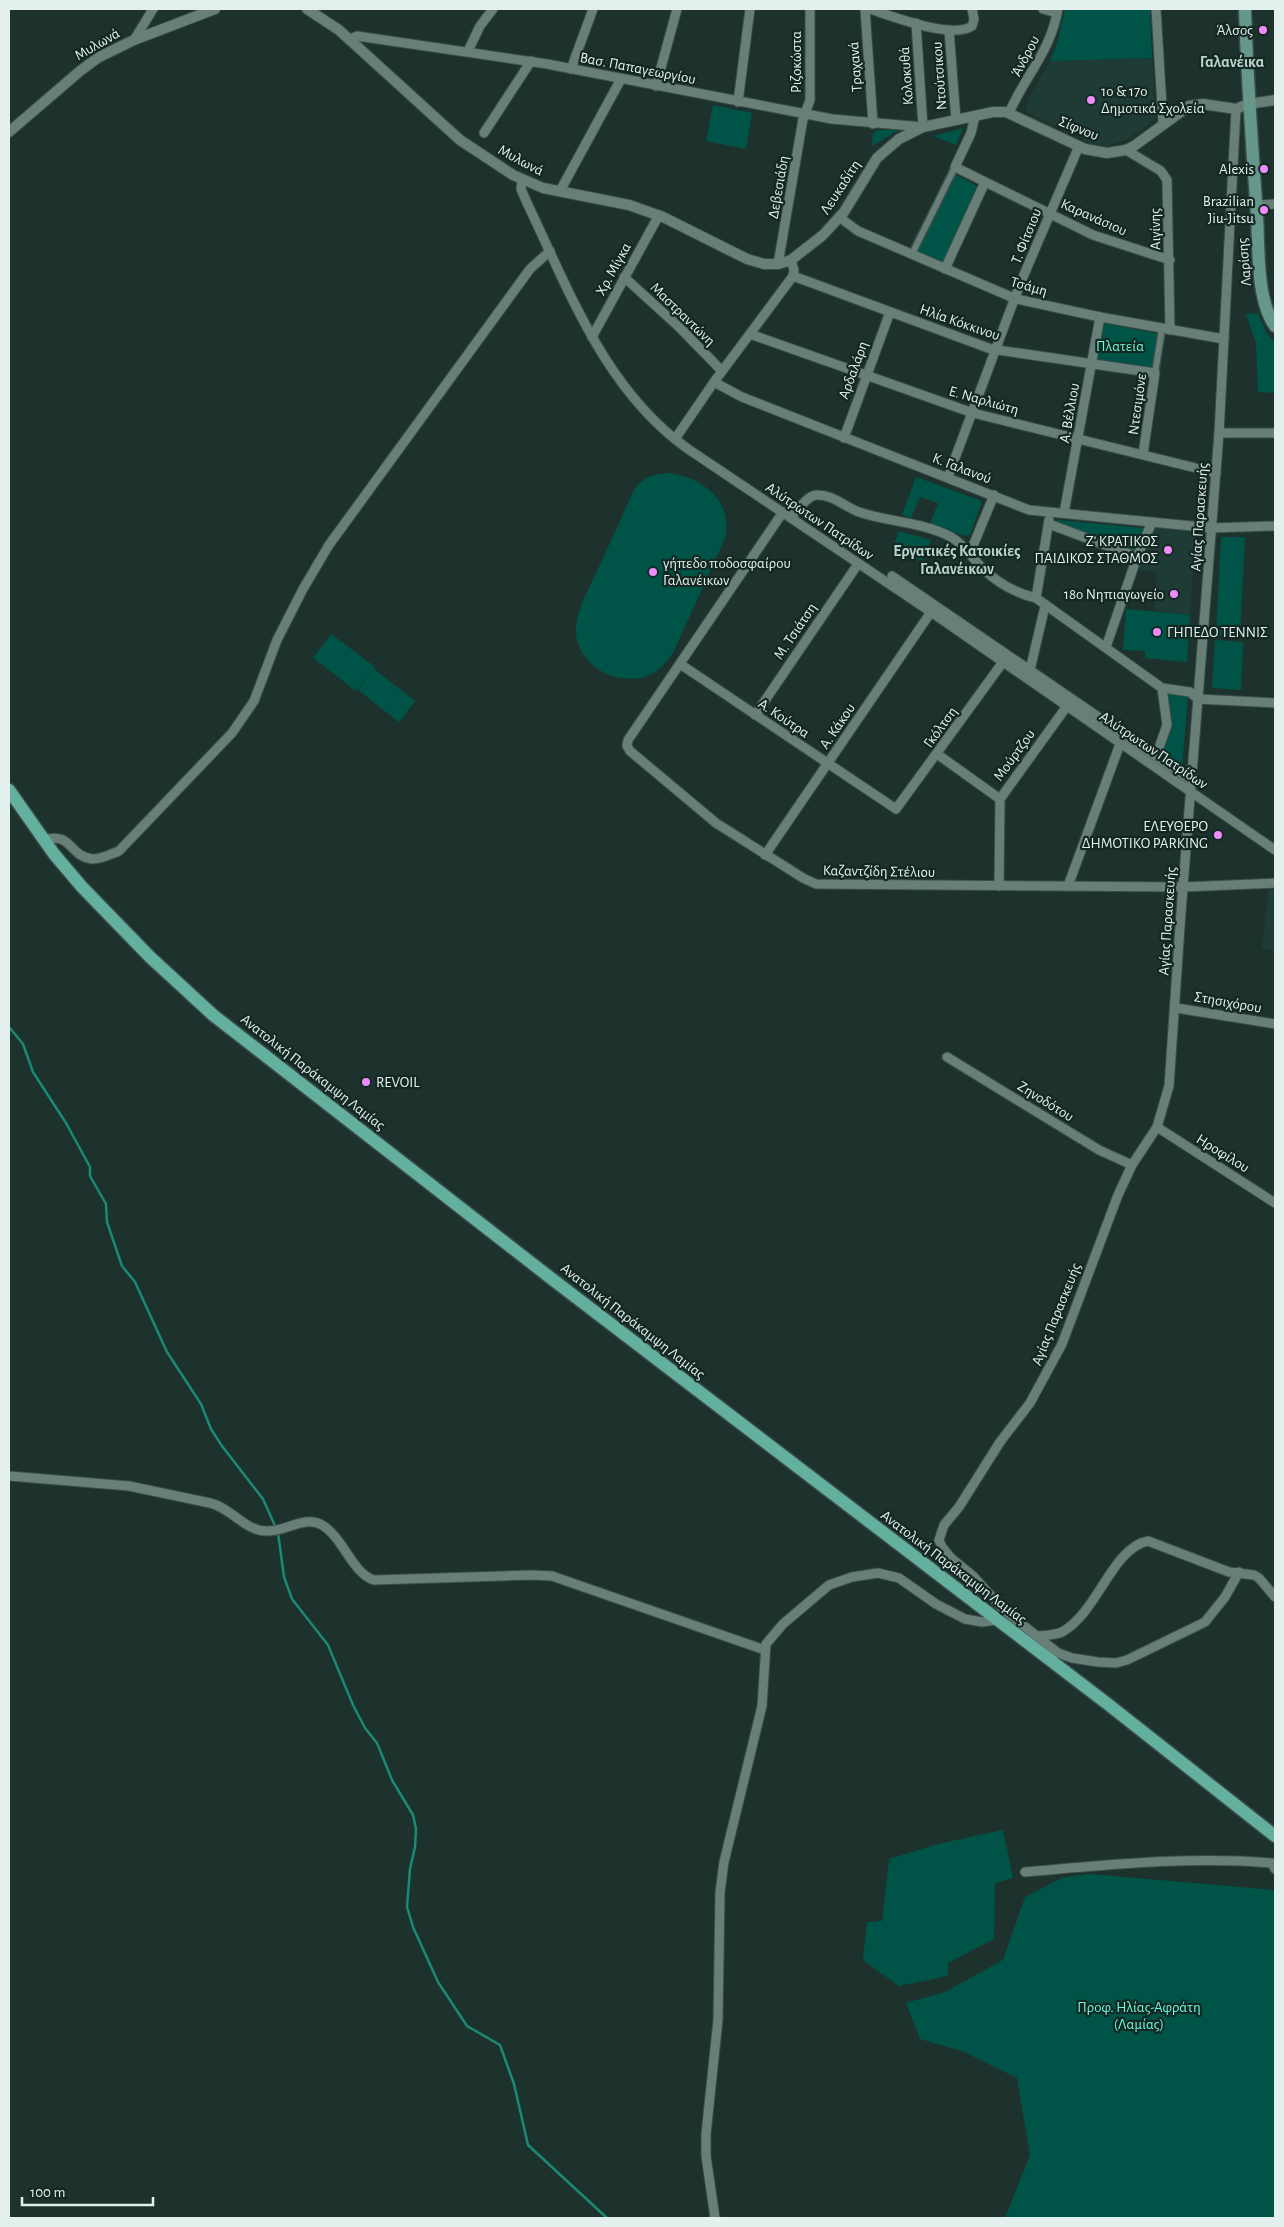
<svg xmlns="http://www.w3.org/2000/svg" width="1284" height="2227" font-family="'Alegreya Sans',sans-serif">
<rect width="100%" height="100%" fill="#1d322d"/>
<!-- built -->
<g fill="#1e3c35">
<polygon points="1152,58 1155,119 1128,139 1110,145 1095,146 1083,140 1083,133 1066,131 1028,112 1026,108 1030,96 1050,61"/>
<polygon points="1151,522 1196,530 1190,615 1154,611 1157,572 1135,569"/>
<polygon points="1269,885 1275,885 1275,951 1262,948"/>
</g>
<!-- green -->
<g fill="#005447">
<polygon points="1065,9 1150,9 1152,58 1050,61 1057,43"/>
<polygon points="713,105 752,113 746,149 706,141"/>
<polygon points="963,128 956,145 933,136"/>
<polygon points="878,130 895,130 897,131 872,146 873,133"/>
<polygon points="954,174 979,187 944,263 917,252"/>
<polygon points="1258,313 1266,332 1275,343 1275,393 1258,392 1256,343 1246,314"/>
<polygon points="1102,323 1159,334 1152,371 1096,361"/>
<path d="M669,473c34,5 64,27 56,65l-52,115c-15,20 -25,28 -51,25 -25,-3 -48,-25 -46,-51 2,-19 12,-37 20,-54 13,-27 25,-55 38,-83 8,-13 20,-16 35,-17z"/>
<polygon points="916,477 982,501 970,535 965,536 930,524 938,503 920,497 911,518 902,515"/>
<polygon points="1057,520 1144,528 1146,530 1138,550 1132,553 1056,524"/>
<polygon points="899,531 931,540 922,561 893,547"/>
<polygon points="1221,537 1245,537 1240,636 1216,635"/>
<polygon points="1126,609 1190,615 1187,662 1145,658 1145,651 1123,650"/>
<polygon points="331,634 375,667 374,669 415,701 399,722 358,690 373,670 356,691 313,658"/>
<polygon points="1215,640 1243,642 1241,690 1212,688"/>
<path d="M1167,693l21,2 -6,73 -22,-14c10,-27 11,-33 7,-61z"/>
<polygon points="1003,1830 1013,1878 995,1883 994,1939 948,1963 948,1976 899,1986 863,1960 867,1922 882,1921 889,1859 938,1844"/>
<polygon points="1090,1874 1275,1890 1275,2218 1005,2218 1030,2155 1017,2078 962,2051 920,2039 906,2003 945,1992 1003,1960 1025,1897 1064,1877"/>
</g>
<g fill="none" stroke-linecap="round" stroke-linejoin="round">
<!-- stream -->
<g stroke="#1a8975" stroke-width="2.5">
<polyline points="9,1027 23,1044 33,1072 66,1123 90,1167 90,1176 106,1204 107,1222 122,1266 135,1282 167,1352 201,1404 211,1429 222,1446 263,1499 276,1528"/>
<polyline points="278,1533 284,1577 292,1599 328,1645 353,1705 365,1728 377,1743 392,1780 413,1815 416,1829 415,1847 410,1869 407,1907 413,1927 438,1982 467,2026 500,2045 514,2084 528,2145 607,2218"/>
</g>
<defs>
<g id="pedestrian">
<polyline points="912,254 955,167"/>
<polyline points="1155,373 1162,329"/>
</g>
<g id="minor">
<polyline points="865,9 873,124"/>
<path d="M870,9c21,7 83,31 102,17l2,-7 -2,-10"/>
<polyline points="1043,9 1057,13"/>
<polyline points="1156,9 1163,123"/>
<polyline points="949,30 956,120"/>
<polyline points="134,40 153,9"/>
<polyline points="349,40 357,36 547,64 832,119 923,127 916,23"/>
<polyline points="468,51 480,26 493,9"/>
<polyline points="571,69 593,9"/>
<polyline points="656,86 677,9"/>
<polyline points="738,102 750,9"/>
<polyline points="1236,109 1219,433 1181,912 1169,1086 1157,1127 1132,1165 1118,1195 1062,1344 1030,1403 1000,1442 959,1507 944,1525 939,1540 942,1547 951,1558 973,1576 1004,1610 1058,1653 1072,1658 1098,1662 1116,1663 1127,1660 1205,1622 1225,1597 1239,1572"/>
<path d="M1009,113c17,-39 41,-60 49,-104"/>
<polyline points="975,116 971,133 955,167 1093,235 1170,260"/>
<polyline points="484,133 531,61"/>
<polyline points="1126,150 1161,171 1167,180 1170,330"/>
<path d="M522,180l-1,9 7,16c42,88 78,186 160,244l243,163 344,238"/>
<polyline points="560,191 621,79"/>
<polyline points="1256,205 1275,204"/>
<polyline points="839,217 858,231 1016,299 1100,317 1224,339"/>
<polyline points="778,264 803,119 810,100 810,9"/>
<polyline points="945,269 985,182"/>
<polyline points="793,276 991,349 1155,373 1143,454"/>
<polyline points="624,277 679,327 722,371"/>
<polyline points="750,334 973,413 1216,473"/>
<polyline points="592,337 659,215"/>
<polyline points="714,382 742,397 1029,510 1212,528 1275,526"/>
<polyline points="1219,433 1275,433"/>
<polyline points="844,438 890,312"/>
<polyline points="675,439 714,382 793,276 794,270 791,260"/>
<polyline points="948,477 1020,284 1079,146"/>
<polyline points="783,512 628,740 627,746 630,751 716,823 803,878 816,884 1183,887 1275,883"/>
<polyline points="1064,513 1100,317"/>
<path d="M791,517c6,-6 16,-21 25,-22 16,-1 29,12 43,17 29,10 64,10 92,25 14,8 21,21 32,32 16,15 32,24 53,29l126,90 28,4 8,7 77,4"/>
<polyline points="1049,524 1137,557 1106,647"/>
<polyline points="970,553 994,495"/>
<polyline points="1137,557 1152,522"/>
<polyline points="892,576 1192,781"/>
<polyline points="1036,598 1049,520"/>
<polyline points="680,664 896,809 1003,662"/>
<polyline points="1030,670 1045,606"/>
<polyline points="755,715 858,564"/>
<polyline points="937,754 1000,799"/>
<polyline points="1156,756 1167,725 1162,688"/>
<path d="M44,840c28,-9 25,17 49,19 9,0 18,-5 26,-8l113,-118 22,-32 23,-61 26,-51 26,-44 201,-276 20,-18"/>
<polyline points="765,855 931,612"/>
<polyline points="999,886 1000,799 1067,706"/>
<polyline points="1068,886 1120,744"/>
<polyline points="1176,1008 1275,1024"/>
<polyline points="947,1057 1099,1150 1132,1165"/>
<polyline points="1157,1127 1275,1203"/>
<path d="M9,1476l120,10 81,17c22,5 34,28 57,28 19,1 37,-16 55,-6 21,12 30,48 52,55l157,-5 21,1 213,74"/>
<path d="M1039,1636c8,-1 16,-1 23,-4 36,-20 50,-84 86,-91l81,31 25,3 5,3 16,19"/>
<path d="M1025,1872c82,-7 165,-16 247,-9l3,6"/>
<polyline points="715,2218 706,2156 706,2134 718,2020 720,1892 724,1862 762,1706 766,1644 783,1624 829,1585 852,1577 878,1573 899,1578 936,1604 965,1619 982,1622 997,1620"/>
</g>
<g id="tertiary">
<polyline points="307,9 339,30 460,140 513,175 543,188 629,205 663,217 747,259 764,264 778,264 791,260 823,235 844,212 877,158 899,139 923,127 993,112 1006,112 1085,149 1107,153 1126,150 1134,146 1189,106 1203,104 1236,109 1248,104 1275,100"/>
<polyline points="9,132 80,71 99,57 134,40 215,9"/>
</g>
<path id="secondary" d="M1245,9c2,69 7,137 12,206 2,32 -1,84 18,111"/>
<polyline id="primary" points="9,790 54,854 82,887 150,957 213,1015 552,1279 1109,1705 1275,1836"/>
</defs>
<!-- pedestrian casing -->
<use href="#pedestrian" stroke="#3b4d49" stroke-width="9"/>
<!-- minor casing -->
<use href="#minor" stroke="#3b4d49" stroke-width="11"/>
<!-- tertiary casing -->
<use href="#tertiary" stroke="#3b4d49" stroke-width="12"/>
<!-- secondary casing -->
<use href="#secondary" stroke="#3b4d49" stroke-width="15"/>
<!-- primary casing -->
<use href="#primary" stroke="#3b4d49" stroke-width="15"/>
<!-- pedestrian -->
<use href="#pedestrian" stroke="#687f78" stroke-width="6"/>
<!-- minor -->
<use href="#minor" stroke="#687f78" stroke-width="9"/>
<!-- tertiary -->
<use href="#tertiary" stroke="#687f78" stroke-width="10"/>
<!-- secondary -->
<use href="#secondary" stroke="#66978b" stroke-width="12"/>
<!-- primary -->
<use href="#primary" stroke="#64b09e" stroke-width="12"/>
</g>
<!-- markers -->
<g fill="#ee8cf9" stroke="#142823" stroke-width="2">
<circle cx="1263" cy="30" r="5"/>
<circle cx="1091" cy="100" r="5"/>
<circle cx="1264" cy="169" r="5"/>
<circle cx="1264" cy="210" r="5"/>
<circle cx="1168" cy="550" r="5"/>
<circle cx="653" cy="572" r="5"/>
<circle cx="1174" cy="594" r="5"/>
<circle cx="1157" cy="632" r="5"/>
<circle cx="1218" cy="835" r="5"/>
<circle cx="366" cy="1082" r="5"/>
</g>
<g text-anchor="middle" stroke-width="4.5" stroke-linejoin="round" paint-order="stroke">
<!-- poi labels -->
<g font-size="15" fill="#e4f0ed" stroke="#142823" text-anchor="end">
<text x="1253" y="35">Άλσος</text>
<text x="1101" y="96" text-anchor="start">1ο &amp; 17ο<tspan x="1101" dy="17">Δημοτικά Σχολεία</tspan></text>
<text x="1254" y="174">Alexis</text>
<text x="1254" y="206">Brazilian<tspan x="1254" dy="17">Jiu-Jitsu</tspan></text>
<text x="1158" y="546">Ζ' ΚΡΑΤΙΚΟΣ<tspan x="1158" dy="17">ΠΑΙΔΙΚΟΣ ΣΤΑΘΜΟΣ</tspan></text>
<text x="663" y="568" text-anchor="start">γήπεδο ποδοσφαίρου<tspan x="663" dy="17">Γαλανέικων</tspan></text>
<text x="1164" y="599">18ο Νηπιαγωγείο</text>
<text x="1167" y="637" text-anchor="start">ΓΗΠΕΔΟ ΤΕΝΝΙΣ</text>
<text x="1208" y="831">ΕΛΕΥΘΕΡΟ<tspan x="1208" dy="17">ΔΗΜΟΤΙΚΟ PARKING</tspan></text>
<text x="376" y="1087" text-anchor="start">REVOIL</text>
</g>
<!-- street labels -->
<g font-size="15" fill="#e4f0ed" stroke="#142823">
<text transform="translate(97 44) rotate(-30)" y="5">Μυλωνά</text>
<text transform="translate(1025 56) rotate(-62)" y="5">Άνδρου</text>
<text transform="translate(796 62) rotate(-90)" y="5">Ριζοκώστα</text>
<text transform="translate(855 67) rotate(-94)" y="5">Τραχανά</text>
<text transform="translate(638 68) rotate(11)" y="5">Βασ. Παπαγεωργίου</text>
<text transform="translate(906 76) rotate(-94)" y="5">Κολοκυθά</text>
<text transform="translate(939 76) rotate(-94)" y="5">Ντούτσικου</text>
<text transform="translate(1079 128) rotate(22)" y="5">Σίφνου</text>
<text transform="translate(521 160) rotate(28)" y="5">Μυλωνά</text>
<text transform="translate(778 187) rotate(-80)" y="5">Δεβεσιάδη</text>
<text transform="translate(840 187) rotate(-57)" y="5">Λευκαδίτη</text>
<text transform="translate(1094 217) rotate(24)" y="5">Καρανάσιου</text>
<text transform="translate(1155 229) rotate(-91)" y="5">Αιγίνης</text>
<text transform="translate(1026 236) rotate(-68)" y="5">Τ. Φίτσιου</text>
<text transform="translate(1244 262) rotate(-95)" y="5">Λαρίσης</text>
<text transform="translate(613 269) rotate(-61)" y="5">Χρ. Μίγκα</text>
<text transform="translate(1029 286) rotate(16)" y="5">Τσάμη</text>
<text transform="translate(683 314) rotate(44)" y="5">Μαστραντώνη</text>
<text transform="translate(960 322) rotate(19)" y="5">Ηλία Κόκκινου</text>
<text transform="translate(853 370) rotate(-70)" y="5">Αρδαλάρη</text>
<text transform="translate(984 400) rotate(16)" y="5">Ε. Ναρλιώτη</text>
<text transform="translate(1137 404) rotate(-82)" y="5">Ντεσιμόνε</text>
<text transform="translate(1069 413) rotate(-80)" y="5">Α. Βέλλιου</text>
<text transform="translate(962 468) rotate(21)" y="5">Κ. Γαλανού</text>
<text transform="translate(1199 517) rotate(-86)" y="5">Αγίας Παρασκευής</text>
<text transform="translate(820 521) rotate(34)" y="5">Αλύτρωτων Πατρίδων</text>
<text transform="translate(795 631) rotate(-56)" y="5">Μ. Τσιάτση</text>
<text transform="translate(784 718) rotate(34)" y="5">Α. Κούτρα</text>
<text transform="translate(837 726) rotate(-56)" y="5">Α. Κάκου</text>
<text transform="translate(940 727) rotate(-54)" y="5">Γκόλτση</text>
<text transform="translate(1154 750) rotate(34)" y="5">Αλύτρωτων Πατρίδων</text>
<text transform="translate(1014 755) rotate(-54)" y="5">Μούρτζου</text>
<text transform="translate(879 871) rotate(1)" y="5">Καζαντζίδη Στέλιου</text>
<text transform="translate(1167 921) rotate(-86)" y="5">Αγίας Παρασκευής</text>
<text transform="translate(1228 1002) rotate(10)" y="5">Στησιχόρου</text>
<text transform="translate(313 1072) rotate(38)" y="5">Ανατολική Παράκαμψη Λαμίας</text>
<text transform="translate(1046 1101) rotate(32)" y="5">Ζηνοδότου</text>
<text transform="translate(1223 1153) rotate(32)" y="5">Ηροφίλου</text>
<text transform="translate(1056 1314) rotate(-68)" y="5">Αγίας Παρασκευής</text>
<text transform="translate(633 1321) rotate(38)" y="5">Ανατολική Παράκαμψη Λαμίας</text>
<text transform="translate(954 1567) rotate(37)" y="5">Ανατολική Παράκαμψη Λαμίας</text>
</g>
<!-- park labels -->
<g font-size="15" fill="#6df8da" stroke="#142823">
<text x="1120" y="351">Πλατεία</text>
<text x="1139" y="2012">Προφ. Ηλίας-Αφράτη<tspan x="1139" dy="17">(Λαμίας)</tspan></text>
</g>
<!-- neighbourhood labels -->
<g font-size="16" font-weight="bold" fill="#b9d2cb" stroke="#142823">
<text x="1232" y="67">Γαλανέικα</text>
<text x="957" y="556">Εργατικές Κατοικίες<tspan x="957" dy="18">Γαλανέικων</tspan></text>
</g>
</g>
<!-- border -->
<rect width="1284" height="2227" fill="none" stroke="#e4f0ed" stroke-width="20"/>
<!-- scale -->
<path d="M22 2197v8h131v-8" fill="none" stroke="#e4f0ed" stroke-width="2.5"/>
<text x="30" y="2197" font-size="15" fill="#e4f0ed" stroke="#142823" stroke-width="4" paint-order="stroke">100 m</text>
</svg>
